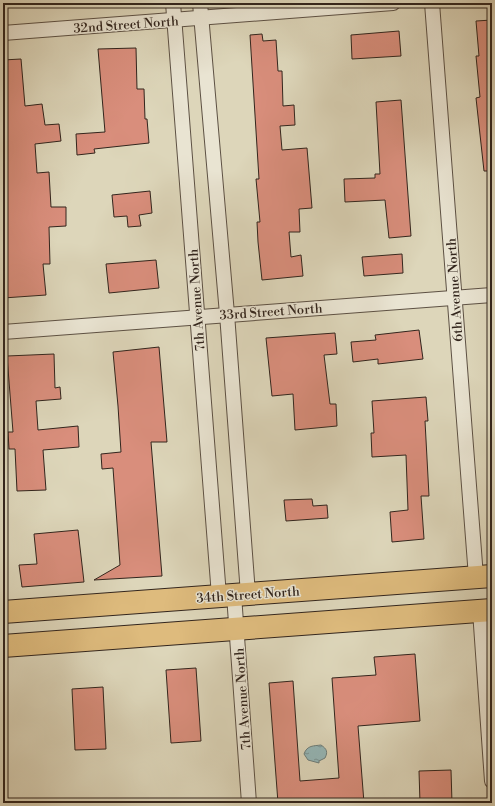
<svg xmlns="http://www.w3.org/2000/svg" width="495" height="806" font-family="'Libre Bodoni',serif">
<defs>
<pattern id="water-ripples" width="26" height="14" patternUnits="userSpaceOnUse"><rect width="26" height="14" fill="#95b7b8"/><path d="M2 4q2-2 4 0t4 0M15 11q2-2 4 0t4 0" fill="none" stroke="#7a9595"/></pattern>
</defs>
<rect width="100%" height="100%" fill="#ddd6ba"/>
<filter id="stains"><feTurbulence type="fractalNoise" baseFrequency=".005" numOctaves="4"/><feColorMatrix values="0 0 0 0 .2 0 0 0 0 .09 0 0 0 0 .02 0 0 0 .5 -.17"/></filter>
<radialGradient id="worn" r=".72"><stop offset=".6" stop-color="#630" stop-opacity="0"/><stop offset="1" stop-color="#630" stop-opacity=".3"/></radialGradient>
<!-- water -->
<path fill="url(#water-ripples)" stroke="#6d7d7a" d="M321,745c6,4 7,7 4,13l-6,3v2l-11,-3 -4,-6c3,-9 10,-8 17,-9z"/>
<!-- building -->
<g fill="#d98e7c" stroke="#32251d">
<polygon points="492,20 492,171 484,171 476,98 480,97 476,56 479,56 476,21"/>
<polygon points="399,31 401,56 352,59 351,35"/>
<polygon points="262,34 263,41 276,40 278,71 282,71 283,106 294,105 295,125 280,126 282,150 307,148 312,208 299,209 300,232 289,232 291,257 301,255 303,276 262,280 258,242 257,222 260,222 256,179 259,179 250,35"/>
<polygon points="136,48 137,89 144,89 145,119 147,119 149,143 94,149 95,153 77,155 76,134 105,132 98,49"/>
<polygon points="21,59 25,106 42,104 45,125 59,124 61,141 35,144 37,173 49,172 51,207 66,207 66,226 49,227 50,264 43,264 46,295 3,298 3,60"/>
<polygon points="401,100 411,236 389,238 385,200 345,202 344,179 375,178 375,174 380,174 376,102"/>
<polygon points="150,191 152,213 139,215 141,226 128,227 127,216 114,217 112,195"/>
<polygon points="402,254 403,273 364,276 362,257"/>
<polygon points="156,260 159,288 109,293 106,264"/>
<polygon points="419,330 423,359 378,364 378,359 353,362 351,342 376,340 375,335"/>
<polygon points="335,333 337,354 324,355 330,404 336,404 337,426 295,430 293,394 272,396 266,338"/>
<polygon points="159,347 167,442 151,442 162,576 94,580 120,565 113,468 102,469 101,454 121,452 118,406 113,352"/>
<polygon points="54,354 55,388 60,387 61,399 36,401 38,430 78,426 79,447 43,450 46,490 17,491 15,449 9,449 8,432 13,432 7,356"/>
<polygon points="426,397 428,421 425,421 429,496 421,496 424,539 392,542 390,512 408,510 406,455 372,457 371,433 374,433 372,401"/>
<polygon points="312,499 313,506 327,505 328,518 286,521 284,500"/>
<polygon points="78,530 84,582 22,587 19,565 37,564 34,534"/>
<polygon points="415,654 420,721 358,726 364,803 278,803 269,683 293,681 300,781 339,778 332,678 376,675 374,657"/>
<polygon points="196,668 201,741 171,743 166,670"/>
<polygon points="103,687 106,749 75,750 72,689"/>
<polygon points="451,770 452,803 420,803 419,771"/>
</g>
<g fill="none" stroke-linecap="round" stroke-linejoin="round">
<defs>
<g id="street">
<polyline points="173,3 219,596"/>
<polyline points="200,3 227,314 248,594"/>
<polyline points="432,3 476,577"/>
<polyline points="3,33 393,3"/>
<polyline points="3,332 492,295"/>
<polyline points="234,595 249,803"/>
<polyline points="480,611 492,781"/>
</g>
<g id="highway">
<polyline points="3,612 492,576"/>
<polyline points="3,646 492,610"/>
</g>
</defs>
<!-- street casing -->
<use href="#street" stroke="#5d5144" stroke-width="16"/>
<!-- highway casing -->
<use href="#highway" stroke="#32251d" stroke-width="24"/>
<!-- street -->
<use href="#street" stroke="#e9e4d2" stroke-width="14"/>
<!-- highway -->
<use href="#highway" stroke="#debb7d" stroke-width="22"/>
</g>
<g text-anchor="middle" stroke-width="3" stroke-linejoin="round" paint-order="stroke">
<!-- street labels -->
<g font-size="13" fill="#32251d" stroke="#e9e4d2">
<text transform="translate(126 24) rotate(-4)" y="5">32nd Street North</text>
<text transform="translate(454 290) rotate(-94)" y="5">6th Avenue North</text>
<text transform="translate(196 300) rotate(-94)" y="5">7th Avenue North</text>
<text transform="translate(271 311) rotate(-4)" y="5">33rd Street North</text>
<text transform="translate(248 594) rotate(-4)" y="5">34th Street North</text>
<text transform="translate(242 699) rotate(-94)" y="5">7th Avenue North</text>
</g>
</g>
<!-- margin -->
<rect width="495" height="806" fill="none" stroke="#ddd6ba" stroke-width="16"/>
<rect x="4" y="4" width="487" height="798" fill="none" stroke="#32251d" stroke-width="2"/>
<rect x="8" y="8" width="479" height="790" fill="none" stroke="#32251d"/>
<rect width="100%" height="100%" filter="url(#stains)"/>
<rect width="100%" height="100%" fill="url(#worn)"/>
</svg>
